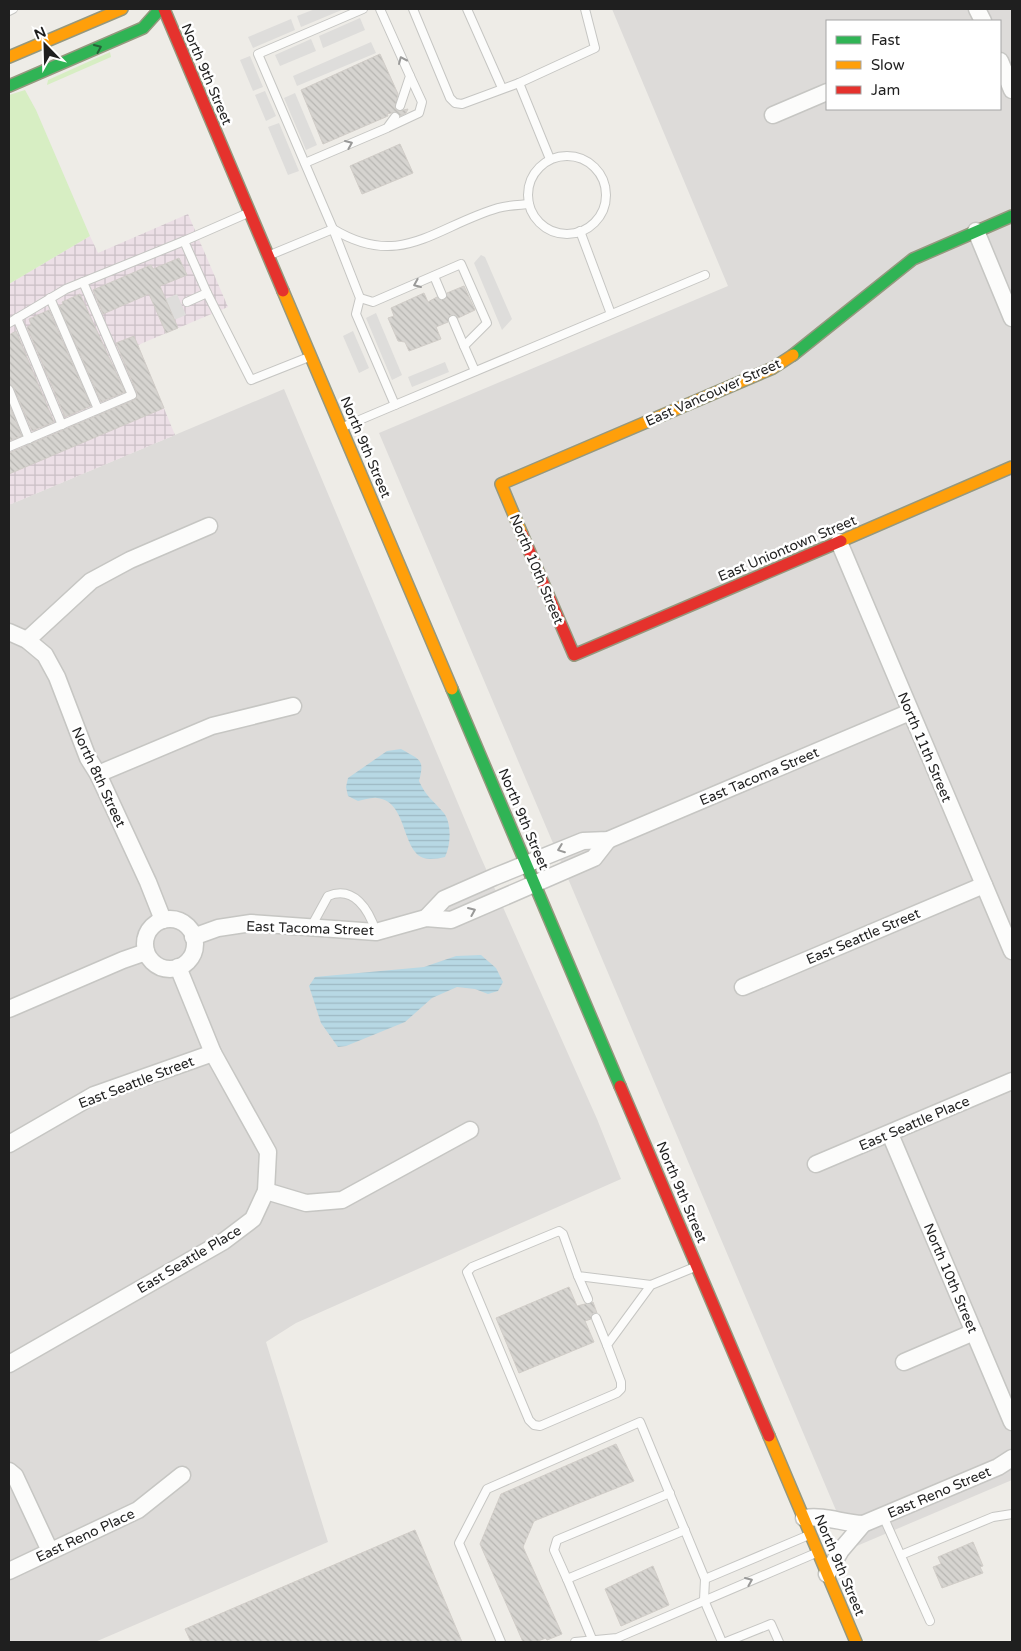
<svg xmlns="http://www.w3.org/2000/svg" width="1021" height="1651" font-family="'Varela Round',sans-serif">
<defs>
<pattern id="industrial-grid" width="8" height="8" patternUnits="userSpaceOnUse" patternTransform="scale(1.25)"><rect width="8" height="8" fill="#ecdfe6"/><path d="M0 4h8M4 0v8" fill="none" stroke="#cabfc5"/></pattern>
<pattern id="water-rules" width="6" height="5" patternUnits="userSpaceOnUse" patternTransform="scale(1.25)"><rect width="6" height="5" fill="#b7d8e4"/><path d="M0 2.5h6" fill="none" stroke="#9db9c3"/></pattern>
<pattern id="building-back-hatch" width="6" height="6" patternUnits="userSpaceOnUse" patternTransform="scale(1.25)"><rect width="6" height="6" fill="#d6d4d0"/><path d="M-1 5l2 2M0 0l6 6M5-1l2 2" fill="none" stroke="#b7b6b2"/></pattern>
</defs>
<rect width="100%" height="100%" fill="#eeece7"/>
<!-- residential -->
<g fill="#dddbd9" fill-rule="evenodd">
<path d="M612,9h400v1471l-160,68 -473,-1115 349,-147zM827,21h173v88h-173z"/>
<polygon points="284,389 478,851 597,1119 621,1179 296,1323 266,1342 328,1542 95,1642 9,1642 9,505"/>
</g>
<!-- industrial -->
<polygon fill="url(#industrial-grid)" points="188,214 228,307 138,345 175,435 9,505 9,284 90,236 98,253"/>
<!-- grass -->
<g fill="#d7eec3">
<polygon points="110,52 111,57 47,85 48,80"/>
<polygon points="25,90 36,110 90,236 9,284 9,95"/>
</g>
<!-- parking -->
<g fill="#dedddb">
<polygon points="315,9 344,9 301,27 297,16"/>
<polygon points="360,18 365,30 323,48 319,36"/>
<polygon points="291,19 295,30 253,48 248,37"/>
<polygon points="311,39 316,51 280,66 275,55"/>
<polygon points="371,42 376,53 297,86 293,76"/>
<polygon points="250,56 263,87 253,91 240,60"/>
<polygon points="265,91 276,116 266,121 255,95"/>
<polygon points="295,93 317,145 306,150 284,98"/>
<polygon points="279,123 299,171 288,175 268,127"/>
<polygon points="481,255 485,257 512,319 502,330 474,263"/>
<polygon points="177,294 186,315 174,320 165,299"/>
<polygon points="376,313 402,375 392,380 366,318"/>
<polygon points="353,331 369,368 359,373 343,336"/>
<polygon points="445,362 449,372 412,387 408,377"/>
</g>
<!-- water -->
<g fill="url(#water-rules)">
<path d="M401,749c19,11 24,10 18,32 8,17 13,18 24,31 9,10 8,33 2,45 -4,1 -10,2 -15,2 -30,0 -20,-58 -53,-61 -5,-1 -13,2 -19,3l-10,-5 -2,-9 2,-9 39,-27z"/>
<polygon points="481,955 496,968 503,982 498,991 488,994 475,989 457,987 432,998 405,1022 346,1046 338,1047 321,1023 309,986 315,977 424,967 456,956"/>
</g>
<!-- building -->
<g fill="url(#building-back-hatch)" stroke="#d1cdc8">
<polygon points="380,54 398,94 395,108 399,111 408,109 406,113 400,116 396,112 387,114 388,116 323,144 301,90"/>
<polygon points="400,144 413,173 362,194 350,166"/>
<polygon points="179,258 187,275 160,286 178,328 166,333 149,294 103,314 93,290 151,265 153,269"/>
<polygon points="464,286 475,310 458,318 450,315 448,322 436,327 441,339 409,351 405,342 398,341 388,318 394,316 391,308 424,293 428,302 437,297 444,300 447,293"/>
<polygon points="80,294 125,392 101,402 59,306 63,304 62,302"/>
<polygon points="49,310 91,406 65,417 27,327 31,325 29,319"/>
<polygon points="16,331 54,422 32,431 14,388 9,384 9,335"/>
<polygon points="134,336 164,408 9,474 9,453 136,399 137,393 116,343"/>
<polygon points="9,404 22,436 9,441"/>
<polygon points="569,1287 577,1306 593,1302 597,1313 593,1313 591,1319 585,1321 594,1342 519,1373 496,1318"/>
<polygon points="616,1444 634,1481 534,1521 523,1547 562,1634 547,1640 546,1638 535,1642 523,1642 480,1544 501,1494"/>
<polygon points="415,1530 462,1642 191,1642 185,1629"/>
<polygon points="973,1542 983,1566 980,1567 983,1573 942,1588 933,1567 941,1564 938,1557"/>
<polygon points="653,1566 669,1605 621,1626 605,1589"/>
</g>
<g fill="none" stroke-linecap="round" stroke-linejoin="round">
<defs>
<g id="lane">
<polyline points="380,9 410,76 400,106"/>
<polyline points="413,9 450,98 455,103 462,104 519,83 595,48 585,9"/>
<polyline points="467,9 502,88"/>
<polyline points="9,11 13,9"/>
<polyline points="519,83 550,159"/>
<polyline points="389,127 419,113 422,102 410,76"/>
<circle cx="567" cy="195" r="39"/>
<polyline points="305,163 387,128 395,117"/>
<polyline points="333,229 360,298 356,314 395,405 343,427"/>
<path d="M333,229c68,41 101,-2 165,-21 10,-3 21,-3 31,-4"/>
<polyline points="580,231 611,314"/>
<polyline points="270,255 333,229 258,54 363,9"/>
<polyline points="434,276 442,295"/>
<polyline points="207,293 251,380 309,357"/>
<polyline points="50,298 98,409"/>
<polyline points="360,298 373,302 461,264 487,323 464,346 475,371"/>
<polyline points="187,302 207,293 184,241 248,213"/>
<polyline points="17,318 62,425"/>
<polyline points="453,320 464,346"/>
<polyline points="9,323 66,289 184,241"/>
<polyline points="9,390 29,439"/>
<polyline points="395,405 705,275"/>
<polyline points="9,447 132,395 83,282"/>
<path d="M311,927l17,-31c26,-11 41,14 48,36"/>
<polyline points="578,1276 588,1299"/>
<polyline points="651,1285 607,1345 621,1382 621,1389 617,1393 540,1426 534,1425 529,1420 467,1272 472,1267 559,1231 563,1234 578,1276 651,1285 695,1267"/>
<polyline points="596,1318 607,1345"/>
<polyline points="883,1516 930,1621"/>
<polyline points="901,1555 993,1517 1012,1514"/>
<polyline points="567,1579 554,1550 557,1540 670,1493"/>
<polyline points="705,1579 809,1535"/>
<polyline points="592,1639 567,1579 685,1530"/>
<polyline points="501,1642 459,1543 487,1489 640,1422 705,1579 704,1600 722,1642"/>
<polyline points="575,1642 617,1638 816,1553"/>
<polyline points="726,1642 771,1624 779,1642"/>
</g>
<g id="street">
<polyline points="977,9 983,21"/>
<polyline points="1000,61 1012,90"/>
<polyline points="773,115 827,92"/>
<polyline points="976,231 1012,318"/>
<polyline points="839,542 1012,951"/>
<polyline points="9,632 27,640 45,655 57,677 88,758 98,774 148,882 163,920"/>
<polyline points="27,640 91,581 130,560 209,526"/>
<polyline points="98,774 212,726 293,706"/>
<polyline points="426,918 444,899 494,877 583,841 608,840 910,712"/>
<circle cx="170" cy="944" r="25"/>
<polyline points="193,937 218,928 251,923 376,932 426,918 451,920 594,858 608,840"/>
<polyline points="743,987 984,885"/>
<polyline points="9,1009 123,960 146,952"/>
<polyline points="890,1134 1012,1422"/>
<polyline points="9,1144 94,1095 213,1053"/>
<polyline points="816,1164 1012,1081"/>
<polyline points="266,1191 306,1203 342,1200 470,1130"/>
<polyline points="904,1362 974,1332"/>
<polyline points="9,1364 224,1241 253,1219 266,1191 268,1152 213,1053 178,967"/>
<polyline points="9,1471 15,1476 50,1551"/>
<path d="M804,1518c22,-3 37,5 59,6"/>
<polyline points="9,1571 138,1510 182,1475"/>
<polyline points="827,1574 841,1550 863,1524 998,1467 1012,1458"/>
</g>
<g id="fast">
<polyline points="9,86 143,28 160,9"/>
<polyline points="793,355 913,259 1012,216"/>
<polyline points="452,689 620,1086"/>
</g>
<g id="slow">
<polyline points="9,57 122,9"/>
<polyline points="283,291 452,689"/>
<polyline points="522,534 501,484 773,368 793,355"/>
<polyline points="841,541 1012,467"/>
<polyline points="769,1436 856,1642"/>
</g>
<g id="jam">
<polyline points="164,9 283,291"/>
<polyline points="522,534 574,655 841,541"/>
<polyline points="620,1086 769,1436"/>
</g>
</defs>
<!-- lane casing -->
<use href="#lane" stroke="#c6c6c3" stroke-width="10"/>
<!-- street casing -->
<use href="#street" stroke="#c6c6c3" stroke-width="19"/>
<!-- fast casing -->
<use href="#fast" stroke="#95987e" stroke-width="14"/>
<!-- slow casing -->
<use href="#slow" stroke="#95987e" stroke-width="14"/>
<!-- jam casing -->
<use href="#jam" stroke="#95987e" stroke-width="14"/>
<!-- lane -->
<use href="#lane" stroke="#fcfcfb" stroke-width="8"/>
<!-- street -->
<use href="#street" stroke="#fcfcfb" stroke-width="16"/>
<!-- fast -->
<use href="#fast" stroke="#30b455" stroke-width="11"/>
<!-- slow -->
<use href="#slow" stroke="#ff9f0a" stroke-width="11"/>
<!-- jam -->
<use href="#jam" stroke="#e5322d" stroke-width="11"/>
</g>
<!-- one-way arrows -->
<defs><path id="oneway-chevron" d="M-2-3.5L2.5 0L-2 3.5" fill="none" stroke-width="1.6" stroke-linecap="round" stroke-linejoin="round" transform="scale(1.25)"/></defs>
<use stroke="#276237" href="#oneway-chevron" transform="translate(98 48) rotate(-24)"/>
<g stroke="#999998">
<use href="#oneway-chevron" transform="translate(402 60) rotate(-114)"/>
<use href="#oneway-chevron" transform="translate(349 144) rotate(-23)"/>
<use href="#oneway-chevron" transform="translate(417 284) rotate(157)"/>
<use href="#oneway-chevron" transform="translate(561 849) rotate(159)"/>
<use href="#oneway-chevron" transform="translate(472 911) rotate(-23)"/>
<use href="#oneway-chevron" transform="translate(749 1581) rotate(-23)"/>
</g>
<g text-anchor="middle" stroke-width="5" stroke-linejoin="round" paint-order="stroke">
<!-- street labels -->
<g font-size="14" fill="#1f1f1f" stroke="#fff">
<text transform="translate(207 74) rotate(67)" y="5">North 9th Street</text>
<text transform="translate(713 392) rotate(-24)" y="5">East Vancouver Street</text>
<text transform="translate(366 447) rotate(67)" y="5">North 9th Street</text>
<text transform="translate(787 548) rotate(-23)" y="5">East Uniontown Street</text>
<text transform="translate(537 569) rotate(67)" y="5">North 10th Street</text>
<text transform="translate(925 747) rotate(67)" y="5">North 11th Street</text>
<text transform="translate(759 776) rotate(-23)" y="5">East Tacoma Street</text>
<text transform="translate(99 777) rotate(65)" y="5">North 8th Street</text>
<text transform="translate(524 819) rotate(67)" y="5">North 9th Street</text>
<text transform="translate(310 928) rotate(2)" y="5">East Tacoma Street</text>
<text transform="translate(863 936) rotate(-23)" y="5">East Seattle Street</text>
<text transform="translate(136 1082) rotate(-21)" y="5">East Seattle Street</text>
<text transform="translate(914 1123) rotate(-23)" y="5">East Seattle Place</text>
<text transform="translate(682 1192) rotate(67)" y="5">North 9th Street</text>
<text transform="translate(189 1259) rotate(-31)" y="5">East Seattle Place</text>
<text transform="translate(951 1278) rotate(67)" y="5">North 10th Street</text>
<text transform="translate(939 1492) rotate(-23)" y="5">East Reno Street</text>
<text transform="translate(85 1535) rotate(-25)" y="5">East Reno Place</text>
<text transform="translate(840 1565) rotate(67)" y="5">North 9th Street</text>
</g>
</g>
<!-- border -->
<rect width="1021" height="1651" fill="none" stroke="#1f1f1f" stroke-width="20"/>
<!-- legend -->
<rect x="826" y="20" width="175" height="90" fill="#ffffff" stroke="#a5a5a5"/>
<rect x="836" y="36" width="25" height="8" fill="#30b455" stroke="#a5a5a5"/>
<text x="871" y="45" font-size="15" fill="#1f1f1f">Fast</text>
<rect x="836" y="61" width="25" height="8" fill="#ff9f0a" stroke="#a5a5a5"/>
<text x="871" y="70" font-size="15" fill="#1f1f1f">Slow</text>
<rect x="836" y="86" width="25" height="8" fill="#e5322d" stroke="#a5a5a5"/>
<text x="871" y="95" font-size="15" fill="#1f1f1f">Jam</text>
<!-- north arrow -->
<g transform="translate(45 45) rotate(337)" stroke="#ffffff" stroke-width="4" paint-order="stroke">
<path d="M0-4L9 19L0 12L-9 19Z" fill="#1f1f1f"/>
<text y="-8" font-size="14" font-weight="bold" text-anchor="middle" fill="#1f1f1f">N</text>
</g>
</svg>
